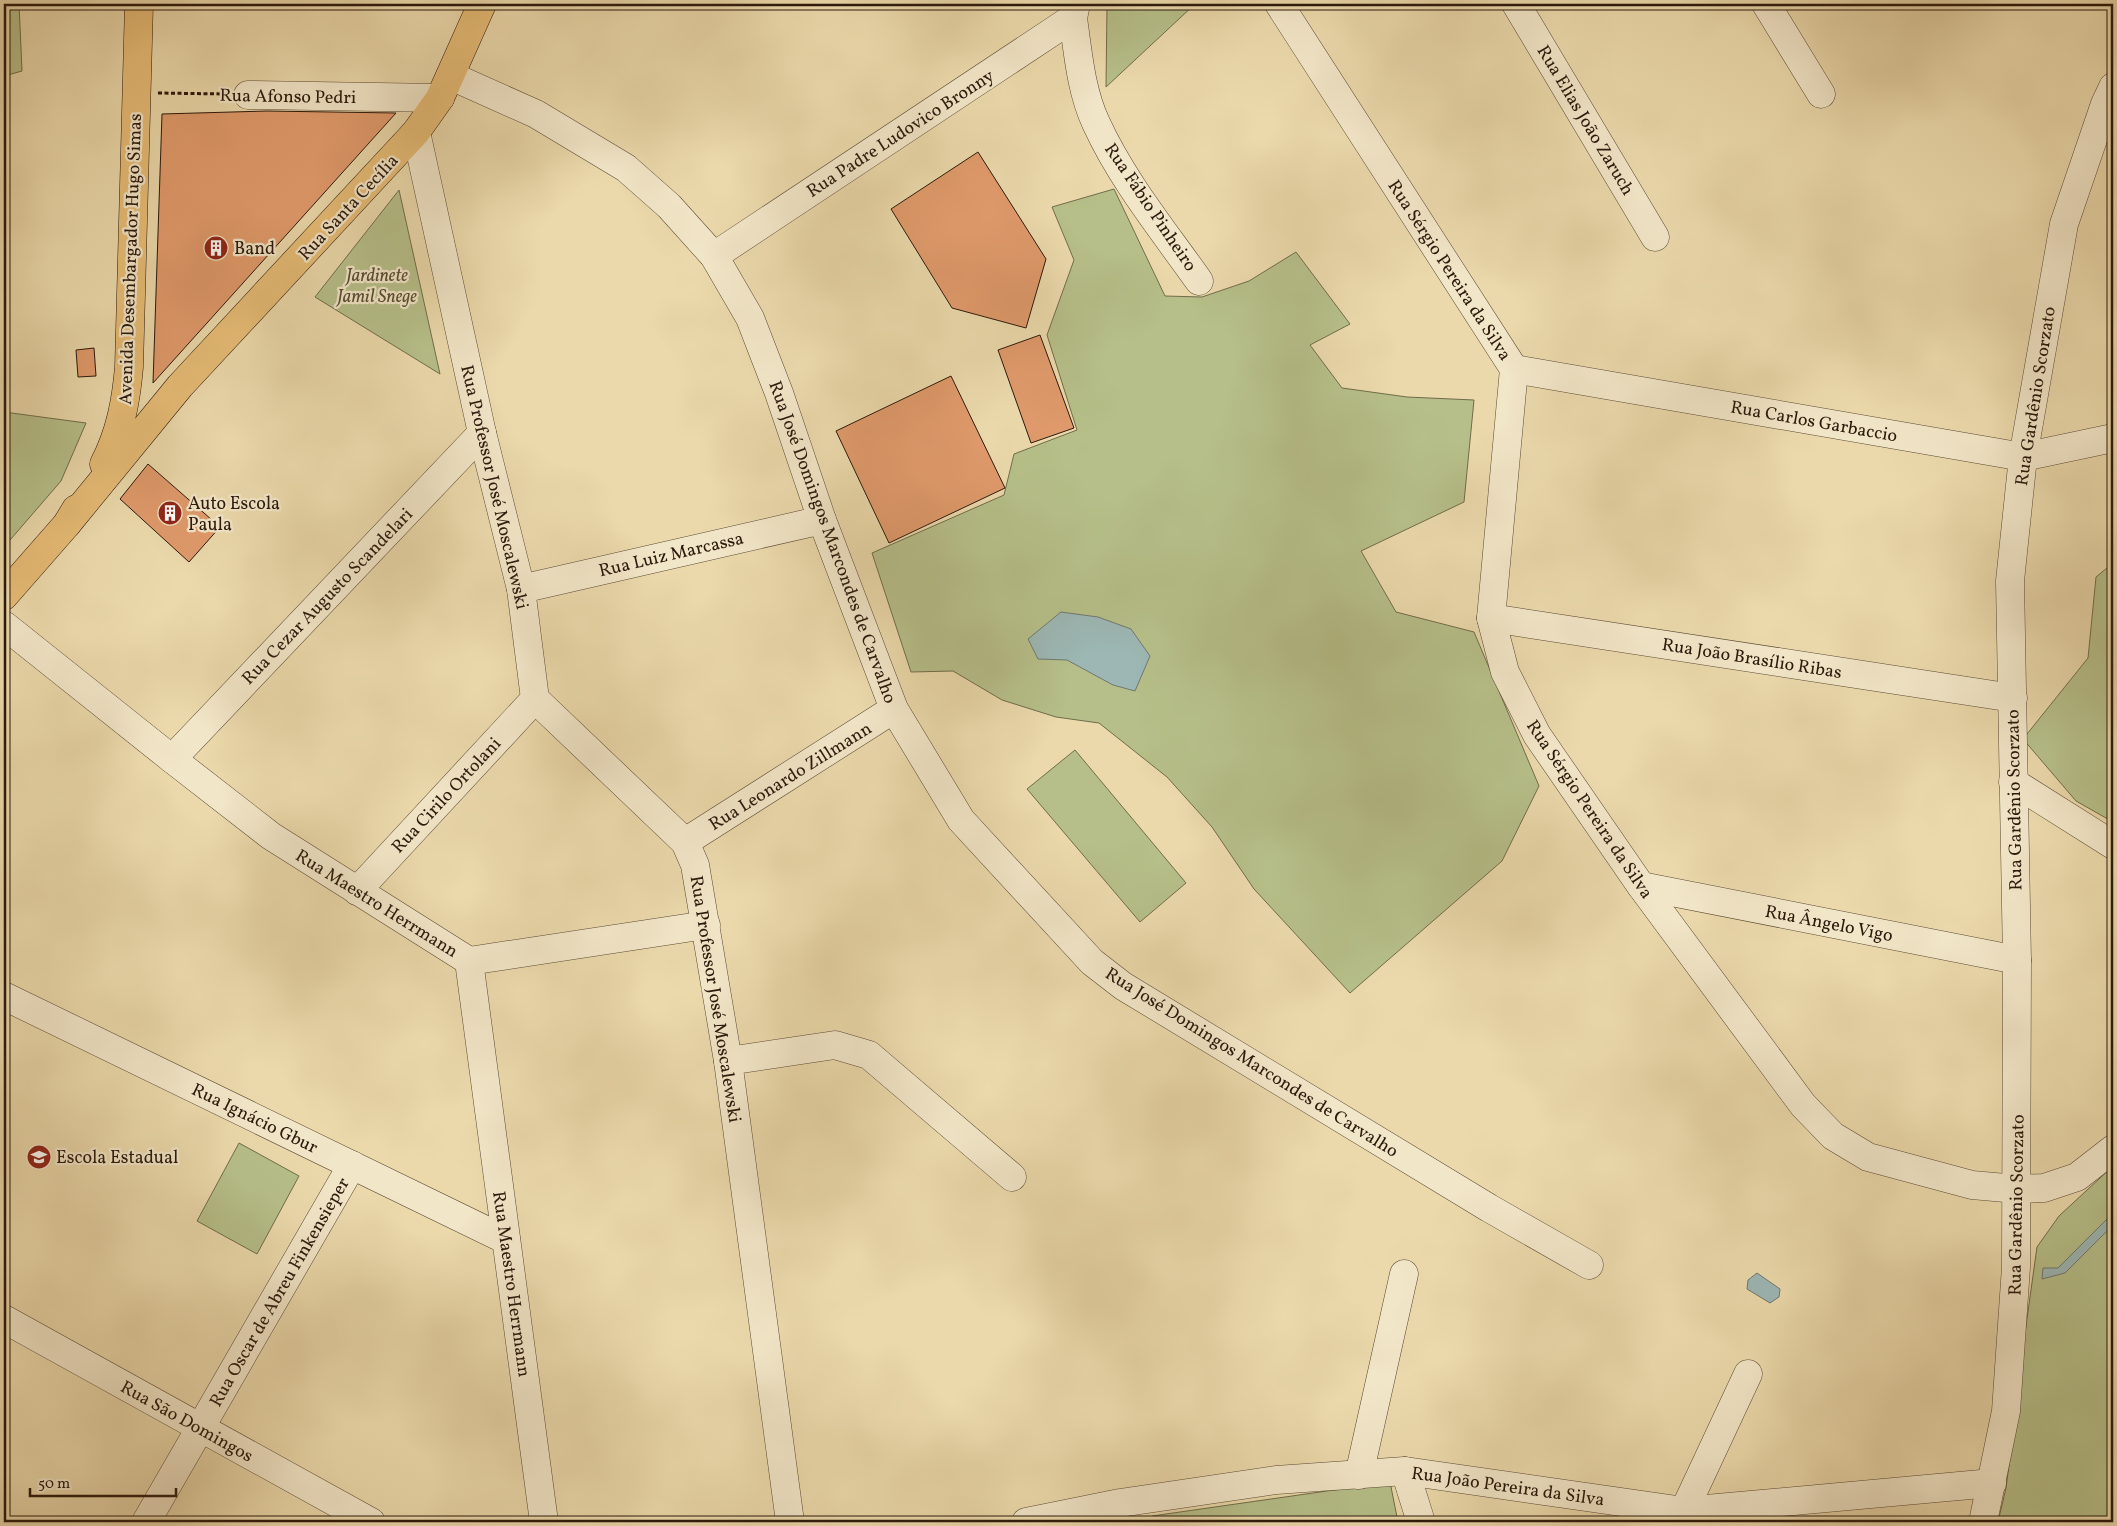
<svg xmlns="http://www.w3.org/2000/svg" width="2117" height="1526" font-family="Vollkorn,serif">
<rect width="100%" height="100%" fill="#ebd9ab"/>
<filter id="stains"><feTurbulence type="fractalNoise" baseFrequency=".004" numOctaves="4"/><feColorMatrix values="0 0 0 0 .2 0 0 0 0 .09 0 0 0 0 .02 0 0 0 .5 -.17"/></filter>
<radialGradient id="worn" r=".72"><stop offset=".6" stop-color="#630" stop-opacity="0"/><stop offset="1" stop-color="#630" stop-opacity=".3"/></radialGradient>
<!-- green -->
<g fill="#b6bf89" stroke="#706c4a">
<polygon points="4,4 19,4 22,71 4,76"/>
<polygon points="1107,4 1195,4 1106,87"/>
<polygon points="1114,189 1165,296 1202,297 1249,281 1296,252 1350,324 1310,345 1342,388 1407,397 1474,400 1464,502 1361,551 1396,612 1474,632 1539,786 1502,861 1350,993 1254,889 1212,827 1167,777 1099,723 1056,717 1002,700 953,671 911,672 872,553 1004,495 1014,454 1077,430 1047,335 1074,260 1052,207"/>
<polygon points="399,190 440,374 315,297"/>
<polygon points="4,412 86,423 61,481 4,547"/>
<polygon points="2113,563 2113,822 2076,801 2023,739 2088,658 2096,577"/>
<polygon points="1075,750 1186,883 1140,922 1027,789"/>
<polygon points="239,1143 299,1176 257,1254 197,1221"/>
<polygon points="2113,1166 2113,1522 1998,1522 2006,1488 2011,1451 2014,1412 2037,1247 2059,1216"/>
<polygon points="1390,1482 1398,1522 1151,1522 1152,1516"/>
</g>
<!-- water -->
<g fill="#9cb7b4" stroke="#6f7871">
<polygon points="1061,612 1098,617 1131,629 1150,656 1135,691 1113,685 1067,660 1038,659 1028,639"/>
<polygon points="2113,1213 2113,1225 2065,1273 2042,1279 2043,1268 2058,1268"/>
<polygon points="1757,1273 1780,1289 1779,1297 1770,1303 1747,1289 1748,1280"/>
</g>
<!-- building -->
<g fill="#e09a6b" stroke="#2b190c">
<polygon points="267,111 396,113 153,383 162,114"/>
<polygon points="978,152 1046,259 1026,328 952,308 891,209"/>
<polygon points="1040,335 1074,428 1031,443 998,350"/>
<polygon points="94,348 96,376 78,377 76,350"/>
<polygon points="951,376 1005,488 889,543 836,431"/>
<polygon points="148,464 220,527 189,562 120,499"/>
</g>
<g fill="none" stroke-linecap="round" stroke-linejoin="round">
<defs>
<g id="minor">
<polyline points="1279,4 1514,369 1491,618 1505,672 1537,735 1641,886 1803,1105 1833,1136 1868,1157 1972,1185 2017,1189 2044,1188 2077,1177 2113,1149"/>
<polyline points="1516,4 1655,237"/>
<polyline points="1766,4 1821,94"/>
<path d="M1073,18c5,35 8,73 23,105 26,57 67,107 103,158"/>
<polyline points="451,76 536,114 626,168 669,206 714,256 750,318 779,393 822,520 894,709 961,820 1092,962 1123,986 1489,1208 1589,1265"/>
<polyline points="248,95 440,98"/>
<polyline points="416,132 482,433 521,589 535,699 685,842 695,865 728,1061 790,1522"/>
<polyline points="714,256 1073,18 1076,4"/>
<polyline points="1514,369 2023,457 2113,438"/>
<polyline points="521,589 822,520"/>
<polyline points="1491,618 2013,698"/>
<polyline points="4,625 172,759 271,836 469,961 544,1522"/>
<polyline points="172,759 482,433"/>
<polyline points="2013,782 2113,845"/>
<polyline points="685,842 894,709"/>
<polyline points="1641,886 2017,960"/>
<polyline points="357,891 535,699"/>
<polyline points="469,961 706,925"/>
<polyline points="4,996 506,1240"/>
<polyline points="728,1061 835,1045 869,1055 1012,1177"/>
<polyline points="4,1319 371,1522"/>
<polyline points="1405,1471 1421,1522"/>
<polyline points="1359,1475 1404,1274"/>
<polyline points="1684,1511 1748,1374"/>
<polyline points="146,1522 352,1165"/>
<polyline points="1026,1522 1120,1503 1276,1480 1405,1471 1684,1511 1992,1483"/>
<polyline points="1983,1522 2006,1411 2016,1267 2017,960 2010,581 2023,457 2064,224 2105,104 2113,87"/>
</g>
<g id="major">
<path d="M104,464c16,-31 22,-62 25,-97l10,-363"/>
<polyline points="67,524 180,386 416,132 440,98 482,4"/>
<polyline points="4,596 67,524 76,509"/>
</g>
</defs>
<!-- minor casing -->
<use href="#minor" stroke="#5b4934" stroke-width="29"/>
<!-- major casing -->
<use href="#major" stroke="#2b190c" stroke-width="29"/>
<!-- path -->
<polyline stroke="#2b190c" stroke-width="3" stroke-dasharray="4 2.5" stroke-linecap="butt" points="158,93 226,94"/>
<!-- minor -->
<use href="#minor" stroke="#f2e6c8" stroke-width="28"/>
<!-- major -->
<use href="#major" stroke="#e6bc76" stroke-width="28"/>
</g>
<!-- icons -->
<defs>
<symbol id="building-disc" viewBox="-11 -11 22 22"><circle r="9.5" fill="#8f2418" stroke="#f2e6c8"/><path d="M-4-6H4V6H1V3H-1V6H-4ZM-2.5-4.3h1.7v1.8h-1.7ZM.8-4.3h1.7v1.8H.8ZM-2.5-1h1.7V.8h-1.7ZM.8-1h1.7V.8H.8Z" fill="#fff"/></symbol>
<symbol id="school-disc" viewBox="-11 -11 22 22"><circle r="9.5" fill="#8f2418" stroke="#f2e6c8"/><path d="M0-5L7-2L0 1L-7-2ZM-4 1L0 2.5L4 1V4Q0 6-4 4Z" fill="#fff"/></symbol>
</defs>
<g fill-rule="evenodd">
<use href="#building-disc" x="202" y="234" width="28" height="28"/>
<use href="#building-disc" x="156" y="499" width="28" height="28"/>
<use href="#school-disc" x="25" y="1143" width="28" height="28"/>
</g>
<g text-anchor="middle" stroke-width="4.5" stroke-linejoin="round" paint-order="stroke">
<!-- street labels -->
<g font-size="18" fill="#2b190c" stroke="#f2e6c8">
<text transform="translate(288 96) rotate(1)" y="6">Rua Afonso Pedri</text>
<text transform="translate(1586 120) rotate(59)" y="6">Rua Elias João Zaruch</text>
<text transform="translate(900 133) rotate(-33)" y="6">Rua Padre Ludovico Bronny</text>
<text transform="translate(348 207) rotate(-47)" y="6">Rua Santa Cecília</text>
<text transform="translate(1151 207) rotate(56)" y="6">Rua Fábio Pinheiro</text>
<text transform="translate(130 259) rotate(-88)" y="6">Avenida Desembargador Hugo Simas</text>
<text transform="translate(1450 270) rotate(57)" y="6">Rua Sérgio Pereira da Silva</text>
<text transform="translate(2035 396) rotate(-81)" y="6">Rua Gardênio Scorzato</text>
<text transform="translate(1814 421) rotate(10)" y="6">Rua Carlos Garbaccio</text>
<text transform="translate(495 487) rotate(77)" y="6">Rua Professor José Moscalewski</text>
<text transform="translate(833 542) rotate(70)" y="6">Rua José Domingos Marcondes de Carvalho</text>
<text transform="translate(671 554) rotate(-13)" y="6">Rua Luiz Marcassa</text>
<text transform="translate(327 596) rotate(-46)" y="6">Rua Cezar Augusto Scandelari</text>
<text transform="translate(1752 658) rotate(9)" y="6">Rua João Brasílio Ribas</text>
<text transform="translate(790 776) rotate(-32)" y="6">Rua Leonardo Zillmann</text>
<text transform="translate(446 795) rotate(-47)" y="6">Rua Cirilo Ortolani</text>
<text transform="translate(2014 800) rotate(-91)" y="6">Rua Gardênio Scorzato</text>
<text transform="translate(1590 809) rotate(56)" y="6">Rua Sérgio Pereira da Silva</text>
<text transform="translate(377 903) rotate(32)" y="6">Rua Maestro Herrmann</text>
<text transform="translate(1829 923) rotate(11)" y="6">Rua Ângelo Vigo</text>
<text transform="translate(716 999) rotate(81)" y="6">Rua Professor José Moscalewski</text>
<text transform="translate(1252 1062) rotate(32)" y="6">Rua José Domingos Marcondes de Carvalho</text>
<text transform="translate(255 1118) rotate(26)" y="6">Rua Ignácio Gbur</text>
<text transform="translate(2016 1205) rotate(-89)" y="6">Rua Gardênio Scorzato</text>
<text transform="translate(512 1284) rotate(82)" y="6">Rua Maestro Herrmann</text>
<text transform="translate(279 1292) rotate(-60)" y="6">Rua Oscar de Abreu Finkensieper</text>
<text transform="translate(187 1421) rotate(29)" y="6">Rua São Domingos</text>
<text transform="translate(1508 1486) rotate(8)" y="6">Rua João Pereira da Silva</text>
</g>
<!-- poi labels -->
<g font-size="18" fill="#2b190c" stroke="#f2e6c8" text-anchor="start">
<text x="234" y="254">Band</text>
<text x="188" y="509">Auto Escola<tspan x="188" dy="21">Paula</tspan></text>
<text x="56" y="1163">Escola Estadual</text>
</g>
<!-- park labels -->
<g font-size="18" font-style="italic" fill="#554b32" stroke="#f2e6c8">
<text x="377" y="281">Jardinete<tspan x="377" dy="21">Jamil Snege</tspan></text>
</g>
</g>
<!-- margin -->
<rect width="2117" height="1526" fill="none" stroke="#ebd9ab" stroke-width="20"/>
<rect x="5" y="5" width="2107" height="1516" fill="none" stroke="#2b190c" stroke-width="2.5"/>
<rect x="10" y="10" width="2097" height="1506" fill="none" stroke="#2b190c"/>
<!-- scale -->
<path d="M30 1488v8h146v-8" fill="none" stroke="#2b190c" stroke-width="2.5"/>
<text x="38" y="1488" font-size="15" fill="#2b190c" stroke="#f2e6c8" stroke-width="4" paint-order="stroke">50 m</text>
<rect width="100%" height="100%" filter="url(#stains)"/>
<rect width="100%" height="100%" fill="url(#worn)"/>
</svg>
